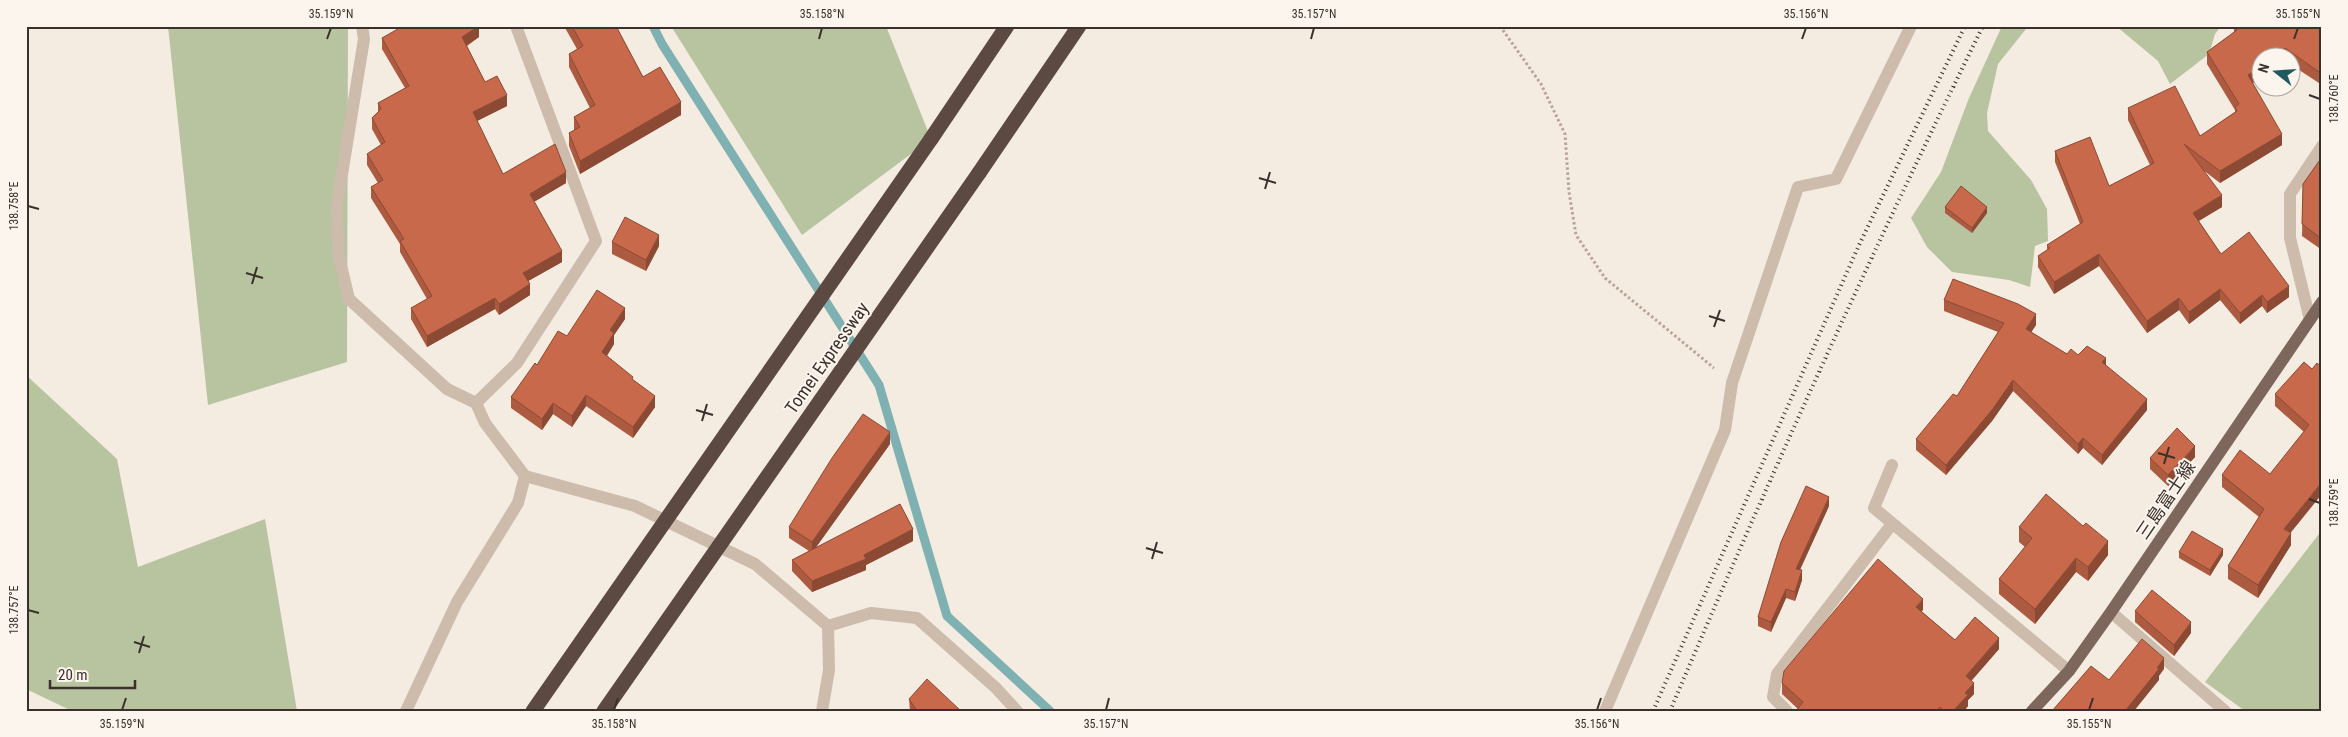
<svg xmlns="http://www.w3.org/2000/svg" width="2348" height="737" font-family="'Roboto Condensed','Noto Sans JP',sans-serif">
<rect width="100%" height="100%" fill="#f4ebe1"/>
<!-- green -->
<g fill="#b8c4a0">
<polygon points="168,26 348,26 347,362 208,405"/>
<polygon points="671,26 886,26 931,139 802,235"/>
<polygon points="2002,26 2035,26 2026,29 1998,64 1987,113 1988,131 2031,180 2047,209 2048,241 2035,246 2030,287 2009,280 1952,272 1927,247 1911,218 1941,172 1969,98"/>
<polygon points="2116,26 2221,26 2215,34 2209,54 2170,84 2158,61"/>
<polygon points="26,375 117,459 138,567 265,519 297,711 72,711 26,689"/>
<polygon points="2322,530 2322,708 2319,711 2245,711 2205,682"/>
</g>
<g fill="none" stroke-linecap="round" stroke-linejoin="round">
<!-- stream -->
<polyline stroke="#7fb0b2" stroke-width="9" points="653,26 662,44 879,385 947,616 1050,711"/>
<!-- path -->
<polyline stroke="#b9a596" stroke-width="3" stroke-dasharray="2.5 2.5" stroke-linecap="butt" points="1500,26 1541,84 1565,134 1569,192 1576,235 1605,278 1714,368"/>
<!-- lane -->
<polyline stroke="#cdbbac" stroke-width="12" points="2310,320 2290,238 2290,194 2322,146"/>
<!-- street -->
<g stroke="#cdbbac" stroke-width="12">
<polyline points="362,26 364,39 337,205 338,253 349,299 447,389 476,403 485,423 525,476 518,503 457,602 406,711"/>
<polyline points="476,403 517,363 596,241 516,26"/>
<polyline points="1892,465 1874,508 2069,671"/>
<polyline points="525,476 635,506 755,564 828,626 829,670 822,711"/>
<polyline points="2111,612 2225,711"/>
<polyline points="828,626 871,613 917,618 996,688 1017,711"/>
<polyline points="1605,711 1725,430 1732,383 1798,187 1836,179 1911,26"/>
<polyline points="1787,711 1773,697 1777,674 1892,524"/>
</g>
<!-- primary -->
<polyline stroke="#7d675c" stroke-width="12" points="2032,711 2069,671 2111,612 2322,302"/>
<!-- highway -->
<g stroke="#5c4a42" stroke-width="15">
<polyline points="931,139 1007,26"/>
<polyline points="979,173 1079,26"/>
</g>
<!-- rail -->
<g stroke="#3b302b" stroke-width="4" stroke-dasharray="1 4" stroke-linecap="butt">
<polyline points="1653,711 1859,245 1965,26"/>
<path d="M1670,711c98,-231 202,-460 313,-685"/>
</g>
<!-- highway-bridge -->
<g stroke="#5c4a42" stroke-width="15">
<polyline points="533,711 931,139"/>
<polyline points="604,711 979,173"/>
</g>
</g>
<!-- wall -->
<g fill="#ac5a40">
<polygon points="399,26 479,26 479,37 467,46 485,82 507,106 477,121 503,174 566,183 534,202 562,262 528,281 530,295 499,315 495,309 427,347 411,319 411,308 427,299 400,252 400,244 371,198 371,187 378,183 367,165 367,154 381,145 372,129 372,118 378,113 378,103 405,88 382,49 382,38 399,29"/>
<polygon points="564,26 616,26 643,77 681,115 580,174 569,146 569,133 574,130 574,117 590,108 569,67 569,54 577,49"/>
<polygon points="2234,26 2320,26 2322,28 2322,85 2290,64 2290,58 2260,58 2260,77 2253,83 2282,145 2220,183 2203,170 2222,207 2199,221 2221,254 2289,297 2267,313 2262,306 2240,324 2220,300 2189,324 2179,310 2147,333 2099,266 2054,294 2038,267 2038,256 2047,250 2047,245 2080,224 2055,162 2055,151 2109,186 2150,165 2128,120 2128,108 2200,136 2235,112 2235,110 2207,64 2207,52 2234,32"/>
<polygon points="2322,157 2322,250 2302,236 2303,184"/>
<polygon points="1945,207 1987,213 1972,233 1945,213"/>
<polygon points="612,242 659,246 646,271 612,254"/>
<polygon points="1944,300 2036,325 2031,332 2067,354 2078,355 2106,366 2147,410 2102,465 2083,448 2078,454 2013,391 1992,421 1946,475 1916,450 1916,439 1957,396 1998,332 1944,311"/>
<polygon points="625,319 614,335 614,344 607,356 633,380 655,407 633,438 586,406 572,427 553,414 542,430 511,408 511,397 537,365"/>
<polygon points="2322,367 2290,533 2291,545 2258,598 2228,579 2228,566 2259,517 2222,487 2222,475 2270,474 2304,432 2275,406 2275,394 2312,369"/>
<polygon points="890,444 816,547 913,541 866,565 866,570 812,592 792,571 792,560 809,551 789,538 789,527"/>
<polygon points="2195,457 2168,486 2150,469 2150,458"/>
<polygon points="1829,506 1800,570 1802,580 1795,601 1786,598 1771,632 1758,626 1758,617"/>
<polygon points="2019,527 2108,555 2088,581 2076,572 2035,624 1999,594 1999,579 2025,547 2019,542"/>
<polygon points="2179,552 2223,555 2210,576 2179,558"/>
<polygon points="1923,610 1921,611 1955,640 1999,649 1971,681 1974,694 1968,700 1968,706 1964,711 1796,711 1798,709 1782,694 1782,683"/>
<polygon points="2135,611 2191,633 2174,656 2135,622"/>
<polygon points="909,699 961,711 910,711"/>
</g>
<!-- shaded-wall -->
<g fill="#8c4a34">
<polygon points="479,26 479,37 462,48 462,37"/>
<polygon points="2285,48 2285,58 2272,58"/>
<polygon points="2260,66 2260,77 2248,87 2248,75"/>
<polygon points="507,95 507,106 473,123 473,112"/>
<polygon points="681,102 681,115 580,174 580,161"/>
<polygon points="2282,134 2282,145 2220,183 2220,171"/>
<polygon points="566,172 566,183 530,204 530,194"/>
<polygon points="2222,195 2222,207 2193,224 2193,213"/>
<polygon points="1987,207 1987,213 1972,233 1972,228"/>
<polygon points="659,235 659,246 646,271 646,260"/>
<polygon points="562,251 562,262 523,284 523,273"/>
<polygon points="2099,254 2099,266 2054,294 2054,282"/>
<polygon points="530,284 530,295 499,315 499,304"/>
<polygon points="2289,286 2289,297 2267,313 2267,302"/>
<polygon points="2220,289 2220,300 2189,324 2189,312"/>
<polygon points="2262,295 2262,306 2240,324 2240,313"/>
<polygon points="495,298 495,309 427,347 427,336"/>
<polygon points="2179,298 2179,310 2147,333 2147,321"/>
<polygon points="625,308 625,319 614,335 614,344 602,363 602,352 610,330"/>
<polygon points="2036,314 2036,325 2026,340 2026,329"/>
<polygon points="2106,358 2106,369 2102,362"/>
<polygon points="2013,380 2013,391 1992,421 1946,475 1946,465"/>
<polygon points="586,395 586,406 572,427 572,416"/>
<polygon points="655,396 655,407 633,438 633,427"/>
<polygon points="2147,399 2147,410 2102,465 2102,455"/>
<polygon points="553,403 553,414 542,430 542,419"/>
<polygon points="890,432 890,444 812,553 812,542"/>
<polygon points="2083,438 2083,448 2078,454 2078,444"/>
<polygon points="2195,446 2195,457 2168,486 2168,475"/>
<polygon points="2322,482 2322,494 2284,541 2284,529"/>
<polygon points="1829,497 1829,506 1796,578 1796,569"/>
<polygon points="913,529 913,541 866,565 866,570 812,592 812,581"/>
<polygon points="2291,533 2291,545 2258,598 2258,585"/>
<polygon points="2108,541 2108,555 2088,581 2088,567"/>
<polygon points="2223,549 2223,555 2210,576 2210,570"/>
<polygon points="2076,558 2076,572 2035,624 2035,609"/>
<polygon points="1802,570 1802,580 1795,601 1795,592"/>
<polygon points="1786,589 1786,598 1771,632 1771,622"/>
<polygon points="1923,599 1923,610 1916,618 1916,607"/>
<polygon points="2191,622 2191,633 2174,656 2174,645"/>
<polygon points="1999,638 1999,649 1966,687 1966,676"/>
<polygon points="2164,658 2164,669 2159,676 2159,680 2134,711 2125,711"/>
<polygon points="1974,683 1974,694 1968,700 1968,706 1964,711 1953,711 1965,693"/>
</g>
<!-- building -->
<g fill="#c8694b" stroke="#8c4a34">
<polygon points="403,26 479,26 462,37 485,82 497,76 507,95 473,112 503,174 555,144 566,172 530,194 562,251 523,273 530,284 499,304 495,298 427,336 411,308 432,296 400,241 404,239 371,187 383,180 367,154 385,142 372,118 381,109 378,103 409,86 382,38"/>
<polygon points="572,26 616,26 643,77 660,67 681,102 580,161 569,133 580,127 574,117 595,105 569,54 583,46"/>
<polygon points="2235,26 2320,26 2322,28 2322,74 2285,48 2272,58 2260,58 2260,66 2248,75 2282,134 2220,171 2184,144 2222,195 2193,213 2221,254 2249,232 2289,286 2267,302 2262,295 2240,313 2220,289 2189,312 2179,298 2147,321 2099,254 2054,282 2038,256 2050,248 2047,245 2083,222 2055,151 2090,137 2109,186 2154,163 2128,108 2175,86 2200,136 2237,111 2235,107 2239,104 2207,52 2237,30"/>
<polygon points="2322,157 2322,239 2302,224 2303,184"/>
<polygon points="1961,186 1987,207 1972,228 1945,207"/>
<polygon points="625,217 659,235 646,260 612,242"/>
<polygon points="1953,279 2018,304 2036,314 2026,329 2067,354 2071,349 2078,355 2087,346 2106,358 2102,362 2147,399 2102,455 2083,438 2078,444 2013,380 1992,410 1946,465 1916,439 1953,394 1957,396 2004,323 1944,300"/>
<polygon points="597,290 625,308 610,330 614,333 602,352 633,377 632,379 655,396 633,427 586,395 572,416 553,403 542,419 511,397 535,363 537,365 558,331 567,336"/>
<polygon points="2304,362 2312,369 2317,363 2322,367 2322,482 2284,529 2291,533 2258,585 2228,566 2264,509 2222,475 2240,450 2270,474 2309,425 2275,394"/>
<polygon points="863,414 890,432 812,542 789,527 832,458"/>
<polygon points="2177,428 2195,446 2168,475 2150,458"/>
<polygon points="1806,486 1829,497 1796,569 1802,570 1795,592 1786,589 1771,622 1758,617 1781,542"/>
<polygon points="2046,494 2083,526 2086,523 2108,541 2088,567 2076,558 2035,609 1999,579 2032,538 2019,527"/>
<polygon points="900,504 913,529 864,555 866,559 812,581 792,560"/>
<polygon points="2192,531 2223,549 2210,570 2179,552"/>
<polygon points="1878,559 1923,599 1916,607 1955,640 1975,617 1999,638 1966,676 1974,683 1965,693 1968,695 1953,711 1944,711 1940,707 1936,711 1796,711 1803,702 1782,683 1784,671"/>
<polygon points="2152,590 2191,622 2174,645 2135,611"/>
<polygon points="2142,639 2164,658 2157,668 2159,669 2125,711 2052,711 2091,666 2109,680"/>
<polygon points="927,679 961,711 917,711 909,699"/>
</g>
<!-- ticks -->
<path fill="none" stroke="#3b302b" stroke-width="2" d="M327,39l4,-11M819,39l3,-11M1311,39l3,-11M1802,39l4,-11M2294,39l4,-11M2309,95l11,4M1259,178l17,5M1265,189l5,-17M28,206l11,3M246,273l17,5M252,284l5,-17M1709,316l16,5M1714,327l6,-17M696,410l17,5M702,421l5,-17M2158,453l17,5M2164,464l5,-17M2309,499l11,4M1146,548l17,5M1152,559l5,-17M28,610l11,3M134,642l16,5M139,653l5,-17M122,710l4,-12M614,710l4,-12M1106,710l3,-12M1597,710l4,-12M2089,710l4,-12"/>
<g text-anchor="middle" stroke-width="4" stroke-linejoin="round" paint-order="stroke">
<!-- street labels -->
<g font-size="18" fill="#3b302b" stroke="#fbf5ee">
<text transform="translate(827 358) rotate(-55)" y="6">Tomei Expressway</text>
<text transform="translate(2166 500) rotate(-56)" y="6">三島富士線</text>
</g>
</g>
<!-- border -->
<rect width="2348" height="737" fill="none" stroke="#fbf5ee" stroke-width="55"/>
<!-- north arrow -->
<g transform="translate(2276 72) rotate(287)"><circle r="24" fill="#fbf5ee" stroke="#aea6a0"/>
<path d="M0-4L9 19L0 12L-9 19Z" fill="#1f5a5e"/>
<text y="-8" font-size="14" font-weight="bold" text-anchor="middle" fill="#3b302b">N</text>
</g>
<!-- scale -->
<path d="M50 680v8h85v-8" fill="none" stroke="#3b302b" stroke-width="2.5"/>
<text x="58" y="680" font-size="15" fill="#3b302b" stroke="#fbf5ee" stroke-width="4" paint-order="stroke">20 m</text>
<rect x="28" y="28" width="2292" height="682" fill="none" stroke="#3b302b" stroke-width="2"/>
<g font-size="12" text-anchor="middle" fill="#3b302b">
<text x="331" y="18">35.159°N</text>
<text x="822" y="18">35.158°N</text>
<text x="1314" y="18">35.157°N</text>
<text x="1806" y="18">35.156°N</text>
<text x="2298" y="18">35.155°N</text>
<text transform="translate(2334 99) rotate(-90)" y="4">138.760°E</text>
<text transform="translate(14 206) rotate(-90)" y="4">138.758°E</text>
<text transform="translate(2334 503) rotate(-90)" y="4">138.759°E</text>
<text transform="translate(14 610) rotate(-90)" y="4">138.757°E</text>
<text x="122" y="728">35.159°N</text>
<text x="614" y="728">35.158°N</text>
<text x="1106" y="728">35.157°N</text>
<text x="1597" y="728">35.156°N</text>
<text x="2089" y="728">35.155°N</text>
</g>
</svg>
